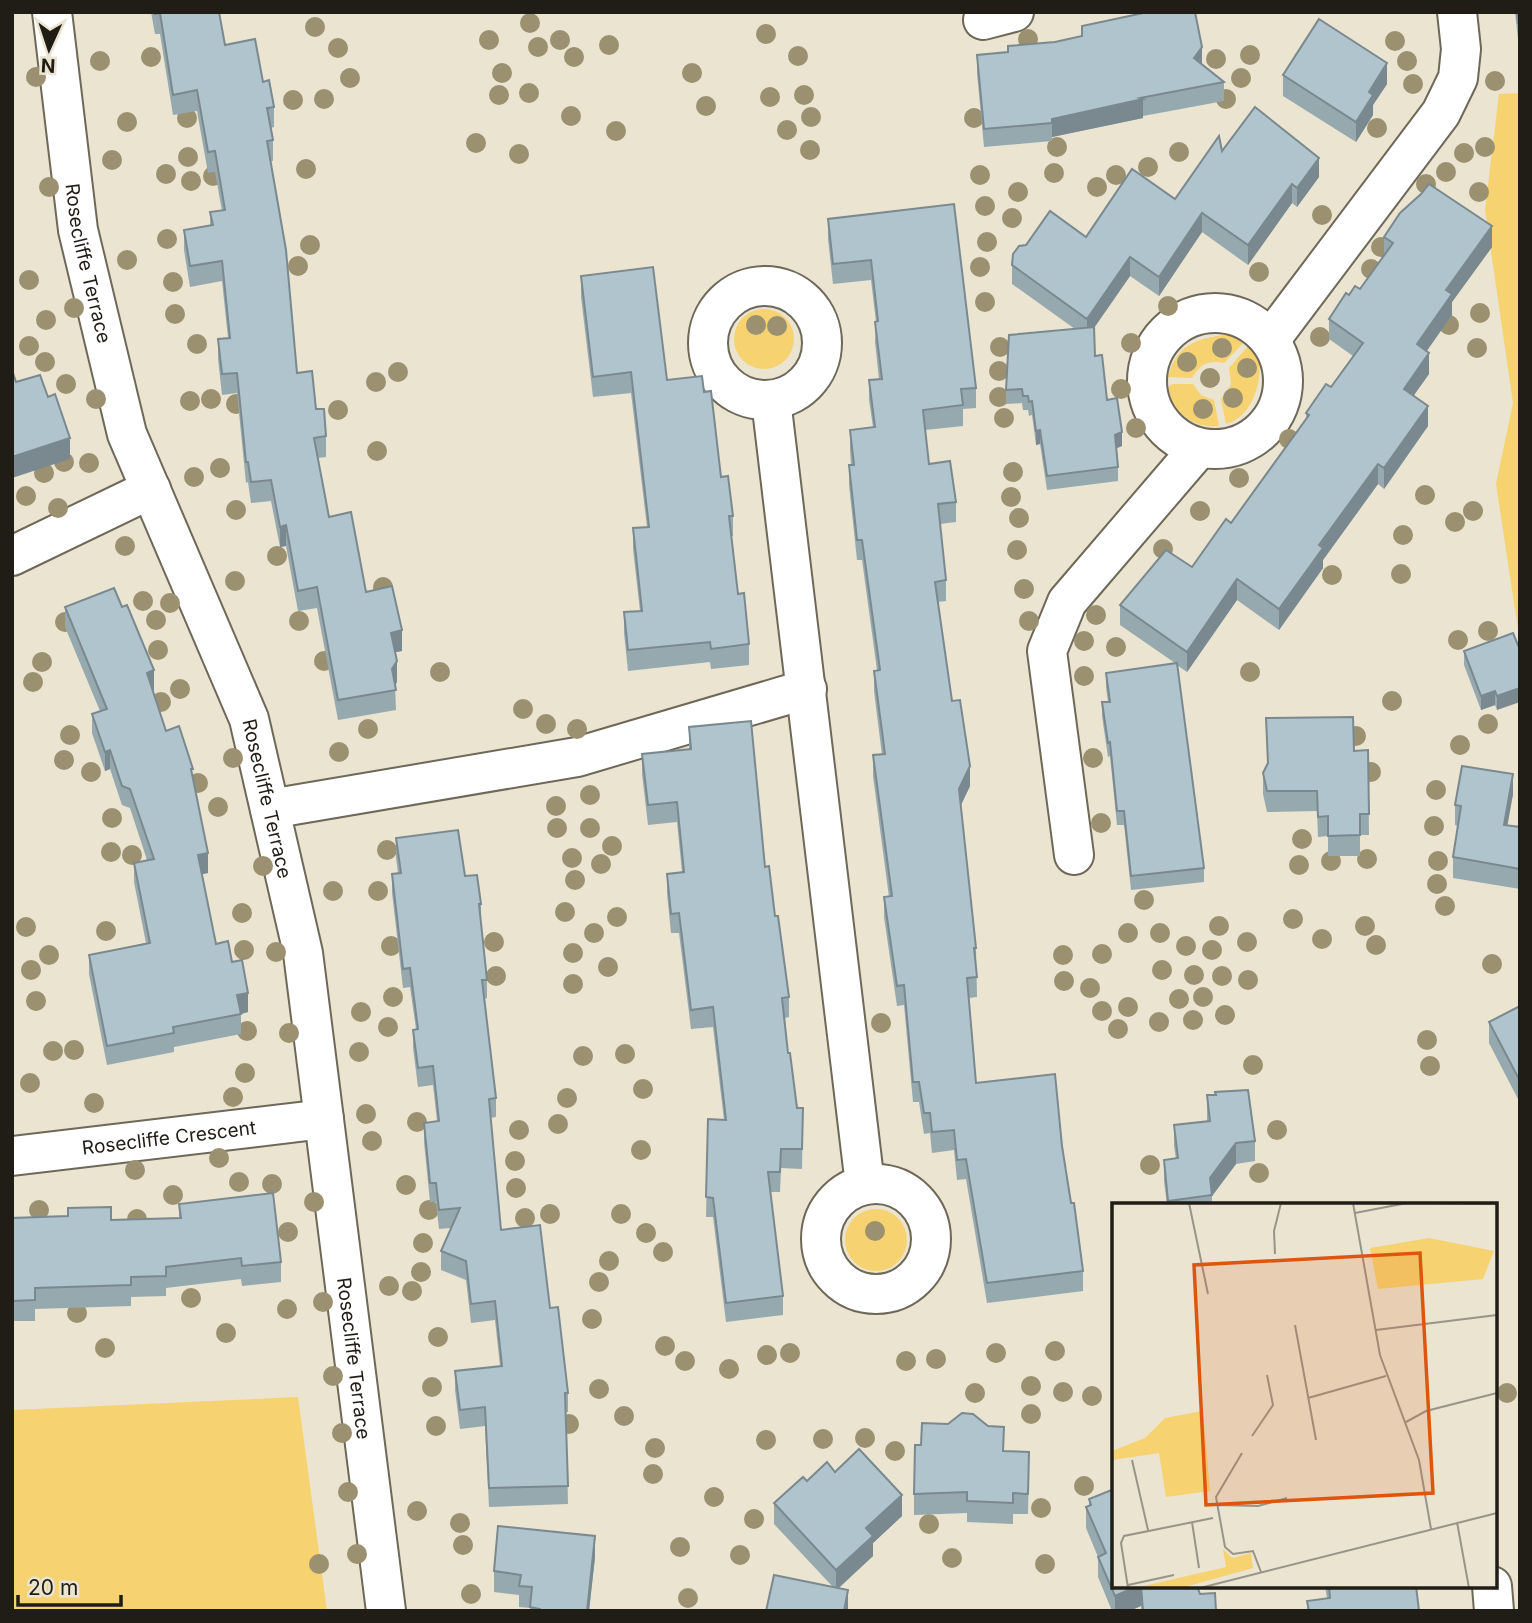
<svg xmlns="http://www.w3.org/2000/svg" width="1532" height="1623" font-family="Inter,sans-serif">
<rect width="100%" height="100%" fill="#eae4d1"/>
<!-- green -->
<g fill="#f6d370">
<polygon points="1520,93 1520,636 1519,636 1496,484 1513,403 1485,210 1499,94"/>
<circle cx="764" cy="339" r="30"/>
<path d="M1231,334l11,1 4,5 -22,23c-17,-3 -23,1 -32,15l-24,-1c9,-35 32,-39 63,-43z"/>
<path d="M1249,345h5c14,24 1,72 -28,79l-5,-25 10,-14 -2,-17z"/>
<path d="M1173,384h20l8,11 13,5 5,26c-26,3 -47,-14 -51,-39z"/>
<circle cx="876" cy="1240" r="31"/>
<polygon points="298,1397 327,1611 12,1611 12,1410"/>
</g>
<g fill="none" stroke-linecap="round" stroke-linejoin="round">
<defs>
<g id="minor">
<path id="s1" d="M52,12l26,218 49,204 122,285 54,234 83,658"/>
<polyline points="983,20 1014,12"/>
<circle cx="765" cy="343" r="57"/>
<circle cx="1215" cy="381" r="68"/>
<polyline points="1270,340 1441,113 1458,78 1461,49 1457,12"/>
<polyline points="771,400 865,1185"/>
<polyline points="12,556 151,489"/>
<polyline points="270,809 577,757 807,689"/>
<polyline points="1074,855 1047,651 1067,602 1199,448"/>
<path id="s2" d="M12,1156l312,-37"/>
<circle cx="876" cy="1239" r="55"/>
<polyline points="1492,1586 1494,1611"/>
</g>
</defs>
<!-- minor casing -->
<use href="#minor" stroke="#6e6858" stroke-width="42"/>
<!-- minor -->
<use href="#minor" stroke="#fff" stroke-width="38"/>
</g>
<!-- trees -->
<g fill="#9b9070">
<circle cx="530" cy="23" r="10"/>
<circle cx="315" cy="27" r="10"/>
<circle cx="766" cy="34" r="10"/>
<circle cx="1028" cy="39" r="10"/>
<circle cx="489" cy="40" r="10"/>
<circle cx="560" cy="40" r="10"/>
<circle cx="1395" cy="41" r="10"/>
<circle cx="609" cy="45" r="10"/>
<circle cx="538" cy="47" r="10"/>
<circle cx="338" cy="48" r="10"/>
<circle cx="1250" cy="55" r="10"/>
<circle cx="798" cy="56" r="10"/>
<circle cx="151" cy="57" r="10"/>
<circle cx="574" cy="57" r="10"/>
<circle cx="1216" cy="59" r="10"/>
<circle cx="100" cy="61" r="10"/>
<circle cx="1407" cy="61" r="10"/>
<circle cx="502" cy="73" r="10"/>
<circle cx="692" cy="73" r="10"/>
<circle cx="36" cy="77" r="10"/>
<circle cx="350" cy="78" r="10"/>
<circle cx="1241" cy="78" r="10"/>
<circle cx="1495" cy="81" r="10"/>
<circle cx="1413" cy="84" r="10"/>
<circle cx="529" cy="93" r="10"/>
<circle cx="499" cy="95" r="10"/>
<circle cx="804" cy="95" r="10"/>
<circle cx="770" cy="97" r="10"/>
<circle cx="324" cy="99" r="10"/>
<circle cx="1226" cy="99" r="10"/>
<circle cx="293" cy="100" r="10"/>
<circle cx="706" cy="106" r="10"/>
<circle cx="571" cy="116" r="10"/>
<circle cx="811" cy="117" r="10"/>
<circle cx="187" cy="118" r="10"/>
<circle cx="974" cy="118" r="10"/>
<circle cx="127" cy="122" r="10"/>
<circle cx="1377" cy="128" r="10"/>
<circle cx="787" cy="130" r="10"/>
<circle cx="616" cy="131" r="10"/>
<circle cx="476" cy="143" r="10"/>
<circle cx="1057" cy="147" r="10"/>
<circle cx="1485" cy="147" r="10"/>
<circle cx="810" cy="150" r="10"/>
<circle cx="1179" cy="152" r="10"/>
<circle cx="1464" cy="153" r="10"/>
<circle cx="519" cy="154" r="10"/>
<circle cx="188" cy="157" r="10"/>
<circle cx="112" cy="160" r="10"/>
<circle cx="1148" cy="167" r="10"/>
<circle cx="306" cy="169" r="10"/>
<circle cx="1446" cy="172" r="10"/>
<circle cx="1054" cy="173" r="10"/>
<circle cx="166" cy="174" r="10"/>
<circle cx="980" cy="175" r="10"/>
<circle cx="1116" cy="175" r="10"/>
<circle cx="213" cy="176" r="10"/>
<circle cx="191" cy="181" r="10"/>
<circle cx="1426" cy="184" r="10"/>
<circle cx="49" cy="187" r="10"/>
<circle cx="1097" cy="187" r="10"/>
<circle cx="1018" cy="192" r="10"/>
<circle cx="1479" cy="192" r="10"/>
<circle cx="985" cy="206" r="10"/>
<circle cx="1322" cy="215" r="10"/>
<circle cx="1012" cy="218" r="10"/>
<circle cx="167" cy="239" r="10"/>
<circle cx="987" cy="242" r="10"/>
<circle cx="310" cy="245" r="10"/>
<circle cx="1381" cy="247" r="10"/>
<circle cx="127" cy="260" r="10"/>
<circle cx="298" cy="266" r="10"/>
<circle cx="980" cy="267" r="10"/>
<circle cx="1371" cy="269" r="10"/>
<circle cx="1259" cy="272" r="10"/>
<circle cx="29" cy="280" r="10"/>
<circle cx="173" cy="282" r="10"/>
<circle cx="985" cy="302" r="10"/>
<circle cx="1168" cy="306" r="10"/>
<circle cx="74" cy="308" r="10"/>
<circle cx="1480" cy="313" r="10"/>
<circle cx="175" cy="314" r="10"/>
<circle cx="46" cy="320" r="10"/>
<circle cx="756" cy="325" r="10"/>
<circle cx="1449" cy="325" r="10"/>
<circle cx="777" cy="326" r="10"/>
<circle cx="1320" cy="337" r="10"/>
<circle cx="1131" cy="343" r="10"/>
<circle cx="197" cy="344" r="10"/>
<circle cx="29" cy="346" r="10"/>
<circle cx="1000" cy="347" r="10"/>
<circle cx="1222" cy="348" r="10"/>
<circle cx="1477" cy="348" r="10"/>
<circle cx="45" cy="362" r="10"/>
<circle cx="1187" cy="362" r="10"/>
<circle cx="1247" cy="368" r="10"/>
<circle cx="999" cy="371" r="10"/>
<circle cx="398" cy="372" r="10"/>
<circle cx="1210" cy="378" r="10"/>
<circle cx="376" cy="382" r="10"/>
<circle cx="66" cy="384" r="10"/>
<circle cx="1121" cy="389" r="10"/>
<circle cx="999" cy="397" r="10"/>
<circle cx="1233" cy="398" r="10"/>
<circle cx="96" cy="399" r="10"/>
<circle cx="211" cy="399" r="10"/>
<circle cx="190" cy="401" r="10"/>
<circle cx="236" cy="404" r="10"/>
<circle cx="1203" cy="409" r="10"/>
<circle cx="338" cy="410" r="10"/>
<circle cx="1004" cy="418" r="10"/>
<circle cx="1136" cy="428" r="10"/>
<circle cx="1289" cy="439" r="10"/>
<circle cx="377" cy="451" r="10"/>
<circle cx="64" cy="462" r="10"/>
<circle cx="89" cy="463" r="10"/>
<circle cx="220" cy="468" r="10"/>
<circle cx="1013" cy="472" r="10"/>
<circle cx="44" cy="473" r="10"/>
<circle cx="194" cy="477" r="10"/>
<circle cx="1239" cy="478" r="10"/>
<circle cx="1425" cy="495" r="10"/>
<circle cx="26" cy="496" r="10"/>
<circle cx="1011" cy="497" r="10"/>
<circle cx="58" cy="508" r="10"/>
<circle cx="236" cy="510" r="10"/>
<circle cx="1200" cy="511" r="10"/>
<circle cx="1473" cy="511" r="10"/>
<circle cx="1019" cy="518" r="10"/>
<circle cx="1455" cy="522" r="10"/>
<circle cx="1403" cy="535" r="10"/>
<circle cx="125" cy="546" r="10"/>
<circle cx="1163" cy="549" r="10"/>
<circle cx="1017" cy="550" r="10"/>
<circle cx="277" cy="556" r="10"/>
<circle cx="1401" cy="574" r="10"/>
<circle cx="1332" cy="575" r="10"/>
<circle cx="235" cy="581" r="10"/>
<circle cx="383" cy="587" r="10"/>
<circle cx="1024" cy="589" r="10"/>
<circle cx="143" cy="601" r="10"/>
<circle cx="170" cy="603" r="10"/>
<circle cx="1096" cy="615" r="10"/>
<circle cx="156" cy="620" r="10"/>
<circle cx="299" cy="621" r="10"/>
<circle cx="1029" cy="621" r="10"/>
<circle cx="65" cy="622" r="10"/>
<circle cx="1488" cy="631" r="10"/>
<circle cx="1458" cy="640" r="10"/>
<circle cx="1084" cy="641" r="10"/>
<circle cx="1116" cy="647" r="10"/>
<circle cx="158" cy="650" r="10"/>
<circle cx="324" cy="661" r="10"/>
<circle cx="42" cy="662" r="10"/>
<circle cx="440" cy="672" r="10"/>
<circle cx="1250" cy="672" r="10"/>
<circle cx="1084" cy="676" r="10"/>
<circle cx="33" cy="682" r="10"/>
<circle cx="180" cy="689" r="10"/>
<circle cx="1392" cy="701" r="10"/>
<circle cx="161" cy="702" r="10"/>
<circle cx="523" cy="709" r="10"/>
<circle cx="546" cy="724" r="10"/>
<circle cx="1488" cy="724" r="10"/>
<circle cx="368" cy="729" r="10"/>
<circle cx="577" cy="729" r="10"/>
<circle cx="70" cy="735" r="10"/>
<circle cx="1356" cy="736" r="10"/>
<circle cx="1460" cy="745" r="10"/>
<circle cx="339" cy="752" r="10"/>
<circle cx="233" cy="758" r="10"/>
<circle cx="1093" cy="758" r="10"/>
<circle cx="64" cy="760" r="10"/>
<circle cx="91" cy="772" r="10"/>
<circle cx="1371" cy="772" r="10"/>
<circle cx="198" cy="783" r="10"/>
<circle cx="1436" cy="790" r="10"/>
<circle cx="590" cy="795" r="10"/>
<circle cx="556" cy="806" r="10"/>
<circle cx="218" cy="807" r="10"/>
<circle cx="112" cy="818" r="10"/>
<circle cx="1101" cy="823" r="10"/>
<circle cx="1434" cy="826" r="10"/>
<circle cx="557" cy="828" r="10"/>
<circle cx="590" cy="828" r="10"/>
<circle cx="1302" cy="839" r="10"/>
<circle cx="612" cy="846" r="10"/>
<circle cx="387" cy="850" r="10"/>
<circle cx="111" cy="852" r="10"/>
<circle cx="132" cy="855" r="10"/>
<circle cx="572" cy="858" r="10"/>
<circle cx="1367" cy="859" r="10"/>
<circle cx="1331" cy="861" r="10"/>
<circle cx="1438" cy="861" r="10"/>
<circle cx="601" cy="864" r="10"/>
<circle cx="1299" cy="865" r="10"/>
<circle cx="263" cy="866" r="10"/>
<circle cx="575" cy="880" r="10"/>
<circle cx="1437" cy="884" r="10"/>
<circle cx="333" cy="891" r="10"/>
<circle cx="378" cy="891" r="10"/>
<circle cx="1144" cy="900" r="10"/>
<circle cx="1445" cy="906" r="10"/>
<circle cx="565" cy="912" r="10"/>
<circle cx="242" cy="913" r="10"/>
<circle cx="617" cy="917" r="10"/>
<circle cx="1293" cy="919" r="10"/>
<circle cx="1219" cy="926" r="10"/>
<circle cx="1365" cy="926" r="10"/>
<circle cx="26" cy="927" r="10"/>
<circle cx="106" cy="931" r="10"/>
<circle cx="594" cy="933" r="10"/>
<circle cx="1128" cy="933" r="10"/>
<circle cx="1160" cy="933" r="10"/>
<circle cx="1322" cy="939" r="10"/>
<circle cx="494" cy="942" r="10"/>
<circle cx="1247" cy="942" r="10"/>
<circle cx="1376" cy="945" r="10"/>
<circle cx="391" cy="946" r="10"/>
<circle cx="1186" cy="946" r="10"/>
<circle cx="244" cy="950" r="10"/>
<circle cx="1212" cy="950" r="10"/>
<circle cx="276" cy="952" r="10"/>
<circle cx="573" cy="953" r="10"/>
<circle cx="1102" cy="954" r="10"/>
<circle cx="49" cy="955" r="10"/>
<circle cx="1063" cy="955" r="10"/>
<circle cx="1492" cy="964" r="10"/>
<circle cx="608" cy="967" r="10"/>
<circle cx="31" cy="970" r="10"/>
<circle cx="1162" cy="970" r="10"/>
<circle cx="1194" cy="975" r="10"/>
<circle cx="496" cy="976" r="10"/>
<circle cx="1222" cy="976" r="10"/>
<circle cx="1248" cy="980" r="10"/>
<circle cx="1064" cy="981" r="10"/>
<circle cx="573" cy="984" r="10"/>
<circle cx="1090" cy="988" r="10"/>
<circle cx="393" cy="997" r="10"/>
<circle cx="1203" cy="997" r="10"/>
<circle cx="1179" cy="999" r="10"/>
<circle cx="36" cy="1001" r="10"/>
<circle cx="1128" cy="1007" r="10"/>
<circle cx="1102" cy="1011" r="10"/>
<circle cx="361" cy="1012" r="10"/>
<circle cx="1225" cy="1015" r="10"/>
<circle cx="1193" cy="1020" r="10"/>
<circle cx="1159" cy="1022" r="10"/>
<circle cx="881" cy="1023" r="10"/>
<circle cx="388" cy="1027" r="10"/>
<circle cx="1118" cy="1029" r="10"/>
<circle cx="247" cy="1031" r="10"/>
<circle cx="289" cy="1033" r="10"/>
<circle cx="1427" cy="1040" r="10"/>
<circle cx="74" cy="1050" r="10"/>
<circle cx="53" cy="1051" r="10"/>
<circle cx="359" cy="1052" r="10"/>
<circle cx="625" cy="1054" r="10"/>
<circle cx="583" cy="1056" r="10"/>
<circle cx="1253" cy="1065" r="10"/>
<circle cx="1430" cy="1066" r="10"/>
<circle cx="245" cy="1073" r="10"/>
<circle cx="30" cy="1083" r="10"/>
<circle cx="643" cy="1089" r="10"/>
<circle cx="233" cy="1097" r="10"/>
<circle cx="567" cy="1098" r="10"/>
<circle cx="94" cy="1103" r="10"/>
<circle cx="366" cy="1114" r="10"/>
<circle cx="417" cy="1122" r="10"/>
<circle cx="558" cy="1124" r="10"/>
<circle cx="519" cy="1130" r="10"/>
<circle cx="1277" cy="1130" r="10"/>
<circle cx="372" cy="1141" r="10"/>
<circle cx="641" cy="1150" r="10"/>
<circle cx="219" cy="1158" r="10"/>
<circle cx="515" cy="1161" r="10"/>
<circle cx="1150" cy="1165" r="10"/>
<circle cx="135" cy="1170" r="10"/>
<circle cx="1259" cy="1173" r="10"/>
<circle cx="239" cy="1182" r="10"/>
<circle cx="272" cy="1184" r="10"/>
<circle cx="406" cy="1185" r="10"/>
<circle cx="516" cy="1188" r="10"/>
<circle cx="173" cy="1195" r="10"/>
<circle cx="314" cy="1202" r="10"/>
<circle cx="39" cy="1210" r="10"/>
<circle cx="429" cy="1210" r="10"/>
<circle cx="550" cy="1214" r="10"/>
<circle cx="621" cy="1214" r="10"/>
<circle cx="525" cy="1218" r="10"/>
<circle cx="137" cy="1219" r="10"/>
<circle cx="875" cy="1231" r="10"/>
<circle cx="288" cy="1232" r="10"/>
<circle cx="646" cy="1233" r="10"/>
<circle cx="423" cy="1243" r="10"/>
<circle cx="663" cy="1252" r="10"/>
<circle cx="609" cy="1261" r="10"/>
<circle cx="421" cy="1272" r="10"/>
<circle cx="599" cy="1282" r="10"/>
<circle cx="389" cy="1286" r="10"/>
<circle cx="412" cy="1291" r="10"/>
<circle cx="191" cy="1298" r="10"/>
<circle cx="323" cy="1302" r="10"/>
<circle cx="287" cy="1309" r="10"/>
<circle cx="77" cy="1313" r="10"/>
<circle cx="592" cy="1319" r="10"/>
<circle cx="226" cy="1333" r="10"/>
<circle cx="438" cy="1337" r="10"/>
<circle cx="665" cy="1346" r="10"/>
<circle cx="105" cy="1348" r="10"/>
<circle cx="1055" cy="1351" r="10"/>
<circle cx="790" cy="1353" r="10"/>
<circle cx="996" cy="1353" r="10"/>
<circle cx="767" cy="1355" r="10"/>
<circle cx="936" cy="1359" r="10"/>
<circle cx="685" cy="1361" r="10"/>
<circle cx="906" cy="1361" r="10"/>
<circle cx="729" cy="1369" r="10"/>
<circle cx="333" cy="1376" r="10"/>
<circle cx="1031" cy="1386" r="10"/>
<circle cx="432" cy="1387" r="10"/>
<circle cx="599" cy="1389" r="10"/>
<circle cx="1063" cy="1392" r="10"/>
<circle cx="975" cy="1393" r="10"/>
<circle cx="1507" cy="1393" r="10"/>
<circle cx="1092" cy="1396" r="10"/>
<circle cx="1031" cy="1414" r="10"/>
<circle cx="624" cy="1416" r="10"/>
<circle cx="569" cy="1424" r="10"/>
<circle cx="436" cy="1426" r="10"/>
<circle cx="342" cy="1433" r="10"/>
<circle cx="865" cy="1438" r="10"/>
<circle cx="823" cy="1439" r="10"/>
<circle cx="766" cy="1440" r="10"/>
<circle cx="655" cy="1448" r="10"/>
<circle cx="895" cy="1451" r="10"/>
<circle cx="653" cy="1474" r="10"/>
<circle cx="1084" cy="1486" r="10"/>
<circle cx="348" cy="1492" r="10"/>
<circle cx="714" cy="1497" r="10"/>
<circle cx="1041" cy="1508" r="10"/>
<circle cx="417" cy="1511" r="10"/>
<circle cx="754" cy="1519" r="10"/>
<circle cx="460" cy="1523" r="10"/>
<circle cx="929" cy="1524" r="10"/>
<circle cx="463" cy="1545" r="10"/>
<circle cx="680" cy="1547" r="10"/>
<circle cx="357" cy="1554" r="10"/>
<circle cx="740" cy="1555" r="10"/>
<circle cx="952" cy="1558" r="10"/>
<circle cx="319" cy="1564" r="10"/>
<circle cx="1045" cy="1564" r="10"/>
<circle cx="471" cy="1594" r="10"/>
<circle cx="688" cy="1598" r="10"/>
</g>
<!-- wall -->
<g fill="#96a9af">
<polygon points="151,12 219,12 225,45 263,82 274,107 274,127 271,128 273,140 273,161 271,161 297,373 316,409 326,436 326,457 318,458 329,517 366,592 402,651 395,652 397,682 395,685 396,710 338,720 317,608 298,611 286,546 280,547 271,501 251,503 248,482 246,483 237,393 222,395 218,359 218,339 228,338 222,281 190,287 184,250 184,230 210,225 210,212 222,211 215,172 208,173 197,111 173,115 160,34 155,34"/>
<polygon points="1515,12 1520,12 1520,39 1518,39"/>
<polygon points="1082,26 1202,64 1224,82 1224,101 1143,116 1143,118 1052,137 1052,141 984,147 977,73 977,55 1008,52 1082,36"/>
<polygon points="1283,75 1387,84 1373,105 1373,115 1356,142 1283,96"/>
<polygon points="1222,151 1319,177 1297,207 1292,203 1248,265 1202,232 1159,296 1130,276 1094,328 1095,356 1107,400 1122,446 1116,448 1118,467 1118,481 1047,490 1040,444 1036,445 1032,415 1029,416 1028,410 1023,410 1022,403 1006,404 1006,390 1075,329 1012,284 1012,265 1086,237 1175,199"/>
<polygon points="954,204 976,388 976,408 963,409 963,426 925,430 929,464 956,502 956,522 940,524 946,580 946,601 938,602 952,701 970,786 961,805 976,948 977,997 969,998 976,1083 1062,1146 1083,1271 1083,1291 987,1303 966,1179 957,1180 954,1150 932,1153 930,1133 924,1134 919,1102 913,1102 904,1005 897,1006 884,917 884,897 889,897 873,776 873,755 882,755 874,691 874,671 877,670 862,560 857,560 849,485 849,465 851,465 850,450 850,430 873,427 869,400 869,380 879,379 875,342 876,322 871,280 833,284 828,239 828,219"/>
<polygon points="1384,237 1492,247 1452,302 1452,315 1426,351 1429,374 1414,395 1428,426 1384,489 1378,484 1323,560 1323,568 1279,630 1237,600 1187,672 1177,665 1204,868 1204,882 1131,890 1124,825 1117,825 1110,756 1108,757 1102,716 1102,702 1108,702 1106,687 1106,673 1175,663 1120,625 1120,605 1192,567 1231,523 1306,420 1306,413 1331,387 1353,356 1329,339 1329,319 1349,295 1360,289 1384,256"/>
<polygon points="581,276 667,380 704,392 721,477 733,516 733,536 731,536 738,594 749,644 749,665 711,669 710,662 628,671 624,633 624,612 640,611 633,549 633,528 647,527 631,393 593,397 581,297"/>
<polygon points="65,607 154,690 153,690 166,731 193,782 208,873 202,874 216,944 232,962 248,1012 241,1014 241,1034 174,1047 174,1052 107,1065 89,974 89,955 146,943 134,882 134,863 147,860 130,808 122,805 110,769 105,771 92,733 92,714 100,711 65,627"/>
<polygon points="1513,633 1497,710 1495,705 1481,710 1464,665 1464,651"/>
<polygon points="689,727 765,867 775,916 789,997 789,1017 785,1018 788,1053 797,1108 803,1108 802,1169 781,1168 780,1192 770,1192 783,1296 783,1315 726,1322 713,1217 706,1217 708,1119 724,1120 713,1027 691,1029 679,933 671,933 667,893 667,874 682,872 677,822 648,825 642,774 642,754 689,749"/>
<polygon points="1368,750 1369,835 1360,835 1360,856 1328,856 1328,836 1318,837 1317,811 1267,812 1263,794 1263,773 1354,751"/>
<polygon points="1513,794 1507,825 1520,827 1520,889 1453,878 1453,857 1458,826 1455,825 1455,805"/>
<polygon points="396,838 465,876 481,904 481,923 487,980 487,998 485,999 496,1098 496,1117 490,1118 501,1230 550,1308 568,1393 568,1412 566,1412 568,1504 489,1507 485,1426 460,1429 455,1390 455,1371 500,1366 495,1320 471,1323 466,1280 441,1270 441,1251 451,1228 439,1229 436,1202 430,1202 424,1142 424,1123 437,1121 433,1085 418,1087 413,1048 413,1030 416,1029 410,987 403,988 392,893 392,874 398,874 396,857"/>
<polygon points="1520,1006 1520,1115 1518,1113 1518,1099 1489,1043 1489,1022"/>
<polygon points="1207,1095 1255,1141 1255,1161 1236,1164 1212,1196 1212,1205 1167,1205 1164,1181 1164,1160 1176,1159 1174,1146 1174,1125 1207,1121"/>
<polygon points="179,1204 281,1262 281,1282 242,1286 241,1279 166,1288 166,1296 131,1297 131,1306 35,1309 35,1321 12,1321 12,1218 111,1220 179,1218"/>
<polygon points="1004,1451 1029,1472 1028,1514 1013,1514 1013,1524 967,1522 967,1513 914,1515 914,1494"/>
<polygon points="835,1472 902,1516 873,1543 873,1556 839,1588 848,1611 833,1587 774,1524 774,1503 807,1481"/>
<polygon points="1089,1499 1200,1594 1216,1611 1142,1611 1141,1606 1129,1611 1112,1611 1098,1577 1098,1557 1086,1528 1086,1507 1089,1506"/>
<polygon points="595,1557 589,1611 530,1611 530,1608 519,1607 519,1595 494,1592 494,1571"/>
<polygon points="1325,1586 1416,1586 1419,1611 1307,1611 1307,1601 1327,1598"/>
</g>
<!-- shaded-wall -->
<g fill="#7a898f">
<polygon points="1202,47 1202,66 1194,58"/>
<polygon points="1387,63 1387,84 1373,105 1373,115 1356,142 1356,122 1369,92"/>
<polygon points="1143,99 1143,118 1052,137 1052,119"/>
<polygon points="1319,158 1319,177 1297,207 1297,188"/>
<polygon points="1292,184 1292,203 1248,265 1248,245"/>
<polygon points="1202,213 1202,232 1159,296 1159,277"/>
<polygon points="1492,226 1492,247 1452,302 1452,315 1417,365 1417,344 1446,290"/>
<polygon points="1130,257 1130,276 1087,338 1087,319"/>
<polygon points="12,259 13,259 12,280"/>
<polygon points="1429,353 1429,374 1404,409 1404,389"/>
<polygon points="1428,406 1428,426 1384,489 1384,468"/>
<polygon points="1040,430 1040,444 1036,445 1036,431"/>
<polygon points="1122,432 1122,446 1115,449 1115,435"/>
<polygon points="70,438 70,459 12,478 12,457"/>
<polygon points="1378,464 1378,484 1323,560 1323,568 1279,630 1279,609 1319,545"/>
<polygon points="286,525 286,546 280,547 280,527"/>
<polygon points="1237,579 1237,600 1187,672 1187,652"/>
<polygon points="402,630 402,651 391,653 391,633"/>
<polygon points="397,661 397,682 392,690 392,669"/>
<polygon points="154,670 154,690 147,693 147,673"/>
<polygon points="1520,688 1520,702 1497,710 1497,696"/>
<polygon points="1495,691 1495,705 1481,710 1481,696"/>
<polygon points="110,750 110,769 105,771 105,752"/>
<polygon points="970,766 970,786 959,809 959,789"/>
<polygon points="1513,774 1513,794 1504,845 1504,825"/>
<polygon points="208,853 208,873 198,875 198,855"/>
<polygon points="248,993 248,1012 237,1015 237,995"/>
<polygon points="1236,1143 1236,1164 1212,1196 1210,1178"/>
<polygon points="902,1495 902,1516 873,1543 873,1556 836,1590 836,1570 866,1528"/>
<polygon points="595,1536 595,1557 589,1611 587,1611"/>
<polygon points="1138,1586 1141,1586 1141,1606 1129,1611 1115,1611 1115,1596"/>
<polygon points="848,1590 848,1611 844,1611"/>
</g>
<!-- building -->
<g fill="#afc4cc" stroke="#7a898f" stroke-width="2">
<polygon points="155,12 219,12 225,45 255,39 263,82 269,80 274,107 267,108 273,140 267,141 286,250 297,373 312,371 316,409 324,409 326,436 314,438 329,517 351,512 366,592 392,586 402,630 391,633 397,661 392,669 396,690 338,700 317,587 298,591 286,525 280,527 271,480 251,482 248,462 246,462 237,373 222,374 218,339 230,338 222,261 190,266 184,230 213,225 210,212 225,210 215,151 208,152 197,90 173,95 160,13 155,14"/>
<polygon points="1148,12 1195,12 1202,47 1194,58 1224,82 1140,98 1143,99 1052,119 1052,123 984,129 977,55 1008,52 1008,46 1055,42 1082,36 1082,26"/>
<polygon points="1517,12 1520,12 1520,23 1518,23"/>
<polygon points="1319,19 1387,63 1369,92 1373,95 1356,122 1283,75"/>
<polygon points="1255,107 1319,158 1297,188 1292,184 1248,245 1202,213 1159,277 1130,257 1087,319 1012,265 1013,254 1019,246 1026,245 1050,211 1086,237 1132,169 1175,199 1219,136 1222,151"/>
<polygon points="1429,184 1492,226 1446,290 1452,294 1417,344 1429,353 1404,389 1428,406 1384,468 1378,464 1319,545 1323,548 1279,609 1237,579 1187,652 1120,605 1166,550 1192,567 1226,519 1231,523 1309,415 1306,413 1326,384 1331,387 1363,343 1329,319 1346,293 1349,295 1355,286 1360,289 1393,243 1384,237 1400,213 1421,194"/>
<polygon points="954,204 976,388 961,389 963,405 923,410 929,464 950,461 956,502 938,504 946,580 935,582 952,701 960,700 970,766 959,789 976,948 974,948 977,977 967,978 976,1083 1055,1074 1062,1146 1071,1203 1074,1203 1083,1271 987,1283 966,1159 957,1160 954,1130 932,1132 930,1113 924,1113 919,1082 913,1082 904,985 897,986 884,897 892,896 873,755 885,754 874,671 880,670 862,540 857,540 849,465 854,465 850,430 875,427 869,380 882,379 875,322 878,321 871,260 833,264 828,219"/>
<polygon points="653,267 667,380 702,376 704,392 711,391 721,477 728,476 733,516 729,516 738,594 744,593 749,644 711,649 710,642 628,650 624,612 642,611 633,528 649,527 631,372 593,377 581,276"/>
<polygon points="1094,327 1095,356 1102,355 1107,400 1117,398 1122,432 1115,435 1118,467 1047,476 1040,430 1036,431 1032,401 1029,402 1028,396 1023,396 1022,389 1006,390 1009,335"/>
<polygon points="12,373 13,373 16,382 40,375 48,397 55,394 70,438 12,457"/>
<polygon points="114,588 122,607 127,605 154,670 147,673 166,731 179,726 193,769 191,769 208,853 198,855 216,944 228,941 232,962 242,960 248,993 237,995 241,1014 173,1027 174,1033 107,1046 89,955 150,943 134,863 154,859 130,789 122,786 110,750 105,752 92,714 107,709 65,607"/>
<polygon points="1513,633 1520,650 1520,688 1497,696 1495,691 1481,696 1464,651"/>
<polygon points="1177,663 1204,868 1131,876 1124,811 1117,811 1110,742 1108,743 1102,702 1110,702 1106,673"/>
<polygon points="1353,717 1354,751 1368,750 1369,814 1360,814 1360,835 1328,836 1328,816 1318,817 1317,791 1267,791 1263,773 1268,763 1266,718"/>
<polygon points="751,721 765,867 769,866 775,916 778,916 789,997 782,998 788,1053 790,1053 797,1108 803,1108 802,1149 781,1149 780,1172 768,1172 783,1296 726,1303 713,1198 706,1197 708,1119 726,1120 713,1007 691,1010 679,913 671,914 667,874 684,872 677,802 648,805 642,754 691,749 689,727"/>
<polygon points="1462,766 1513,774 1504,825 1520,827 1520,869 1453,857 1461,806 1455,805"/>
<polygon points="458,830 465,876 477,875 481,904 479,904 487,980 482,980 496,1098 489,1099 501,1230 540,1225 550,1308 558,1307 568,1393 565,1393 568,1486 489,1488 485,1407 460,1410 455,1371 502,1366 495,1301 471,1304 466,1261 441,1251 460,1208 439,1210 436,1183 430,1183 424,1123 439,1121 433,1066 418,1068 413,1030 418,1029 410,968 403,969 392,874 401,873 396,838"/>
<polygon points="1520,1006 1520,1081 1489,1022"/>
<polygon points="1248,1090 1255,1141 1236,1143 1210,1178 1212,1195 1168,1201 1164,1160 1178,1158 1174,1125 1210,1121 1207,1095 1216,1095 1215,1092"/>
<polygon points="273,1193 281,1262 242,1266 241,1258 166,1267 166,1276 131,1277 131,1285 35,1288 35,1300 12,1301 12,1218 68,1216 68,1208 111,1207 111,1220 181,1218 179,1204"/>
<polygon points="962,1413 973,1414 988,1426 1004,1427 1003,1451 1029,1452 1028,1494 1013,1493 1013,1503 967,1501 967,1492 914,1494 915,1445 921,1445 922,1423 948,1424"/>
<polygon points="859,1449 902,1495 866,1528 873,1536 836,1570 774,1503 803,1477 807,1481 827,1462 835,1472"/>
<polygon points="1114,1489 1114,1586 1138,1586 1115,1596 1098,1557 1106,1553 1086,1507 1091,1505 1089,1499"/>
<polygon points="498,1526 595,1536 587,1611 540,1611 540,1609 530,1607 532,1587 519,1586 521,1575 494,1571"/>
<polygon points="774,1575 848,1590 844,1611 766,1611"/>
<polygon points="1141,1586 1197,1586 1200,1594 1215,1593 1216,1611 1143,1611"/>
<polygon points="1329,1586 1416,1586 1419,1611 1309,1611 1307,1601 1330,1598"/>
</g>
<g text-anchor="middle" stroke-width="5" stroke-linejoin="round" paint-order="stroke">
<!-- street labels -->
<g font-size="19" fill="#201d17" stroke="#eae4d1">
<text dy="7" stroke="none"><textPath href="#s1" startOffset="254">Rosecliffe Terrace</textPath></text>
<text dy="7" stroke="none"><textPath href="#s1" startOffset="821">Rosecliffe Terrace</textPath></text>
<text dy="7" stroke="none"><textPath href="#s2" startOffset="158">Rosecliffe Crescent</textPath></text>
<text dy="7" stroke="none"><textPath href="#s1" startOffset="1388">Rosecliffe Terrace</textPath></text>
</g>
</g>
<!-- overview -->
<g transform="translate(1112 1203)">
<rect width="385" height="385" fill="#eae4d1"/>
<path d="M317,35l65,13 -11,28 -105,10 -8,-41zM91,208l7,80 -44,6 -7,-44 -47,7v-9l33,-13 20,-20zM111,346l9,9 19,-5 2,15 -72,20h-46l91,-21z" fill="#f6d370"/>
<path fill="none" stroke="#999487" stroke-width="2" d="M77,0l19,91M241,0l27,152 39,105 12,69M320,0l65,1M243,10l52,-10M163,51l-1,-23 7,-28M183,122l21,115M264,127l121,-15M196,195l78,-22M294,219l20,-11 71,-18M140,233l21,-31 -6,-30M130,250l-26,44 9,50 8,7 20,-3 8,21M20,257l16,70M105,302l41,1 29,-8M80,319l7,46M345,319l12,66M16,382l46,-10M16,385l-7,-45 3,-7 89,-18M88,385l297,-75"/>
<path fill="#de560d" fill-opacity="0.15" stroke="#de560d" stroke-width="3.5" d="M308,50l13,240 -227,12 -12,-240z"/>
<rect width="385" height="385" fill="none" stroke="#201d17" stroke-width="3.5"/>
</g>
<!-- border -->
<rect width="1532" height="1623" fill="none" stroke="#201d17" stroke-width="28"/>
<!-- north arrow -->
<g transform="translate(49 49) rotate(183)" stroke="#eae4d1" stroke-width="5" paint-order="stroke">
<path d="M0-5L12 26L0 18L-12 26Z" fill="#201d17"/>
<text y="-10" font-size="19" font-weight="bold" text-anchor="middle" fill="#201d17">N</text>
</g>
<!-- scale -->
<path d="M18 1595v10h103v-10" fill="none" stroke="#201d17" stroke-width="3.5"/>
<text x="28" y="1595" font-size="21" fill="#201d17" stroke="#eae4d1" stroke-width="5" paint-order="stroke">20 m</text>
</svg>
